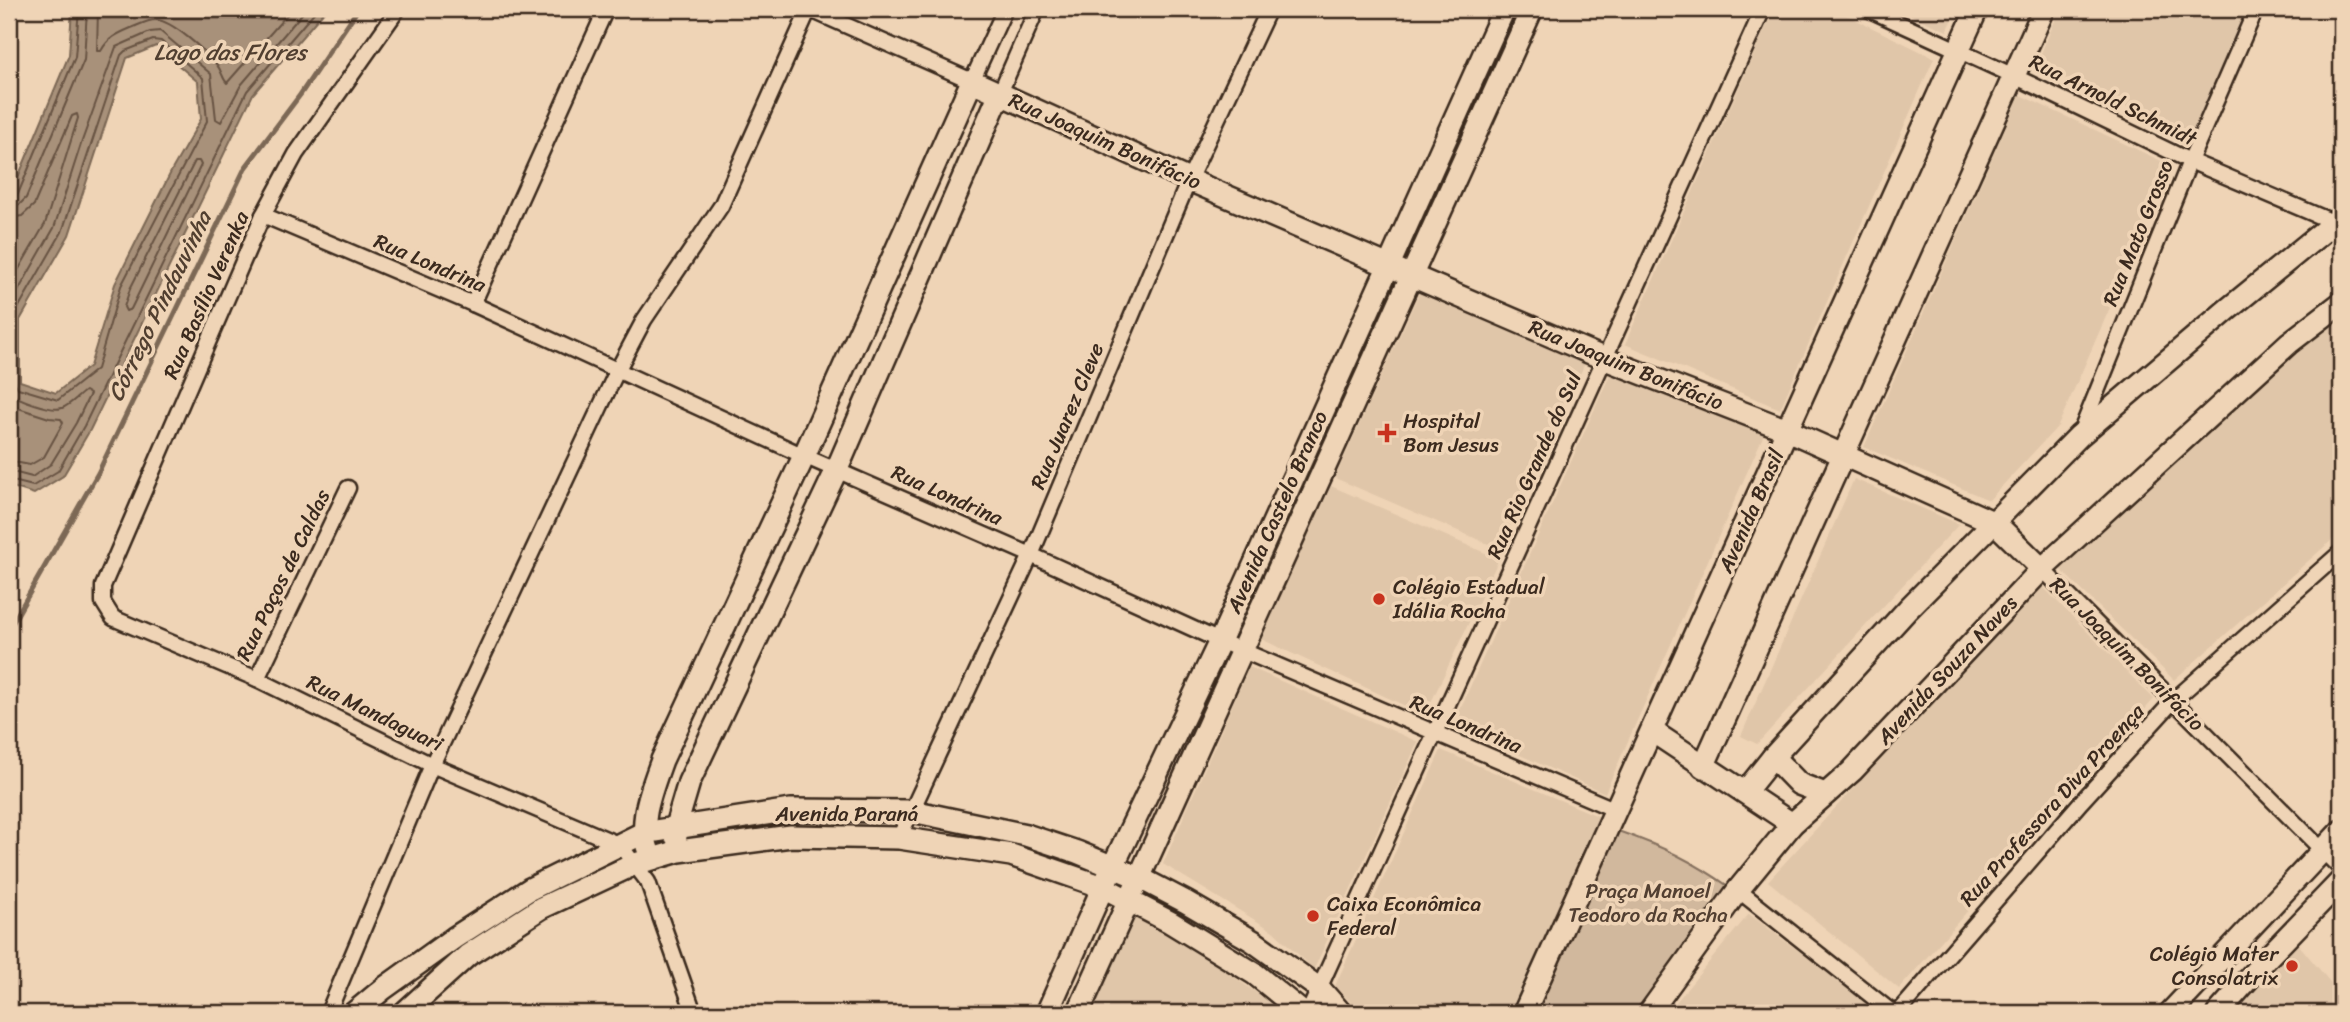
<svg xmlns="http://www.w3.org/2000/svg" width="2350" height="1022" font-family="Sriracha,sans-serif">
<rect width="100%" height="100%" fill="#efd4b6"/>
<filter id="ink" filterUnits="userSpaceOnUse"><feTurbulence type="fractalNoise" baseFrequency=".0143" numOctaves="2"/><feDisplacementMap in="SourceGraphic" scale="14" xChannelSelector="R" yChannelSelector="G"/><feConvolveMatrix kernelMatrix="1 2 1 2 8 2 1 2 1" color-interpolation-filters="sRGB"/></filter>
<g filter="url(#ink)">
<!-- built -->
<g fill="#e0c6a9">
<polygon points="1774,9 1834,9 1934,58 1780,409 1625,344"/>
<polygon points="1898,9 1958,9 1947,31"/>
<polygon points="2060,9 2248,9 2191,136 2036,65"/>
<polygon points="2020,95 2172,166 2058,426 1989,500 1864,447"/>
<polygon points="1421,289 1586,361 1500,549 1335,478"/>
<polygon points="2341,317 2341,532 2174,680 2060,569 2304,345"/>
<polygon points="1613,368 1764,434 1605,793 1453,725"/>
<polygon points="1854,479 1959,524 1757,744 1741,736"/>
<polygon points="1331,486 1499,559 1425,715 1261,639"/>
<polygon points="2041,585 2154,699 1899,989 1768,881"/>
<polygon points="1249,667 1418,742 1314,969 1273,931 1163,864"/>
<polygon points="1441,750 1600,817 1511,1013 1361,1013 1335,986"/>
<polygon points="1133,914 1163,927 1285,1013 1091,1013"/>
<polygon points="1749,914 1878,1010 1875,1013 1667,1013"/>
<polygon points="2293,938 2341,995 2341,1013 2226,1013"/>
</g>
<!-- green -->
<path fill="#d1b89d" stroke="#86715e" stroke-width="2" d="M1618,831c46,16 73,29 113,57l-96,125h-100z"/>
<!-- water -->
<path fill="#a8917a" stroke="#7c6855" stroke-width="2" fill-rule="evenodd" d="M72,9h254l-73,85 -163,336 -27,46 -29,18 -25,-8v-287l60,-144zM156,46l42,36 3,37 -28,49 -58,116 -25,82 -34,27 -36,-12v-61l49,-85 58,-177z"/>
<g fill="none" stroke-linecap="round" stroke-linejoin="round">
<!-- shore -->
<g stroke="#675343" stroke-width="2">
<path d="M98,9l-1,42h4c7,-13 16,-17 30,-23 8,-3 16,-8 25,-8 16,0 50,32 61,45 5,6 5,13 10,18l65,-74"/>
<polygon points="153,40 161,41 203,78 207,121 121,286 97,369 58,400 18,388 13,380 13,317 62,232 121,55 125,51"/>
<polygon points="195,161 199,161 201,165 131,309 126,311 124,307 130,289"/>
<polyline points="9,199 14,198 18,194 75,57 79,9"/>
<polyline points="9,208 19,205 26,198 84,60 87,9"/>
<polyline points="9,218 22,216 34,205 72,116 77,114 78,118 45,224 9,286"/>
<polyline points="9,307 54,228 82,141 116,47 150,32 160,31 211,74 216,119 221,122 241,85 306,9"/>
<path d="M9,392c8,7 43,20 53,16 8,-3 16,-12 23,-17l5,3 -14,29 -25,41 -19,13 -23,-6"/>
<polyline points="9,405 49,418 61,419 63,423 44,457 30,465 9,461"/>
<polyline points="9,480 33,486 58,471 84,426 247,91 317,9"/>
</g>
<!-- stream -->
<polyline stroke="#7c6855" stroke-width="5" points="9,629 98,473 245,168 300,95 358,9"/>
<defs>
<g id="street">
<polyline points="398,9 296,154 263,215 103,586 103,602 113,618 257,679 432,765 620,845 648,882 694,1013"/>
<polyline points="809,9 972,81 1005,9"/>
<polyline points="1868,9 2014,76 2190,161 2340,225"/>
<polyline points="1000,93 1037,9"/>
<polyline points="263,215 473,304 804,456 1031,555 1220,641 1616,810"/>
<polyline points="473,304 606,9"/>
<polyline points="2081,431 2190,161 2256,9"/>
<polyline points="2042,569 2341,869"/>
<polyline points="257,679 348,488"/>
<polyline points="899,838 1031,555 1189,180 1269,9"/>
<polyline points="1738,890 1893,1013"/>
<polyline points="328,1013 432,765 617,371 644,320 721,206 809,9"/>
<polyline points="1308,1013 1763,9"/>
<polyline points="1898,1013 2081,802 2174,700 2341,552"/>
</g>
<g id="secondary">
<polyline points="1652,731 1792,824"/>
<polyline points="1773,757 1799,784 1825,794"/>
<polyline points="1703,767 2044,9"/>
<polyline points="1745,792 1773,757 1908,609 2079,436 2227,310 2341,217"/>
<polyline points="676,837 676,826 689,782 837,469 1000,93"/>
<path d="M652,859c-17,-31 -1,-68 10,-99l142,-304 168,-375 217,99 416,179 182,71 208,93 47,46"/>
<polyline points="354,1013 383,989 454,938 530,889 643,833 791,810 912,811 1026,835 1077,852 1140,878 1186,902 1253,941 1320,989 1341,1013"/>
<polyline points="404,1013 468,955 541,908 635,864 679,851 791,836 899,838 1011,855 1103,887 1170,922 1255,974 1303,1013"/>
<polyline points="1047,1013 1103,887 1220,641 1504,9"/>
<polyline points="1078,1013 1532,9"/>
<polyline points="1524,1013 1977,9"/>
<polyline points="1649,1013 1738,890 1792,824 1852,771 2042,569 2289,343 2341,303"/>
<polyline points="2170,1013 2341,831"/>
<polyline points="2218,1013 2266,959 2341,881"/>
</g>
</defs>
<!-- street casing -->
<use href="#street" stroke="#3b2a1e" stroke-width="19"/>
<!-- secondary casing -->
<use href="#secondary" stroke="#3b2a1e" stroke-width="26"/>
<!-- street -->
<use href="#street" stroke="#efd4b6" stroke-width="14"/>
<!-- secondary -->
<use href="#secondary" stroke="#efd4b6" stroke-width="21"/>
</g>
</g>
<!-- markers -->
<g fill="#c8321e" stroke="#efd4b6" stroke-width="2.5">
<path d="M1383.5 422.5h7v7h7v7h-7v7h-7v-7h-7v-7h7z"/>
<circle cx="1379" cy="599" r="7"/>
<circle cx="1313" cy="916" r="7"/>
<circle cx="2292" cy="966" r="7"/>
</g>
<g text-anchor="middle" stroke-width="7" stroke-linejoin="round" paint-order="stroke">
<!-- street labels -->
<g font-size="21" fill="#3b2a1e" stroke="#efd4b6">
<text transform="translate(2113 100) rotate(26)" y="7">Rua Arnold Schmidt</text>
<text transform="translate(1105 141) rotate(24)" y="7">Rua Joaquim Bonifácio</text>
<text transform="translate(2138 233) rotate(-68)" y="7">Rua Mato Grosso</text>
<text transform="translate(430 263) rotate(23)" y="7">Rua Londrina</text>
<text transform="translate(206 295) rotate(-66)" y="7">Rua Basílio Verenka</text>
<text transform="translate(1626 365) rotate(22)" y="7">Rua Joaquim Bonifácio</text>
<text transform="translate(1067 416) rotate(-67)" y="7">Rua Juarez Cleve</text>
<text transform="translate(1534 465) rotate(-66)" y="7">Rua Rio Grande do Sul</text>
<text transform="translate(947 495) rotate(24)" y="7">Rua Londrina</text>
<text transform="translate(1751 511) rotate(-66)" y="7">Avenida Brasil</text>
<text transform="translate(1277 512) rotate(-66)" y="7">Avenida Castelo Branco</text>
<text transform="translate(283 575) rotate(-64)" y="7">Rua Poços de Caldas</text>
<text transform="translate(2127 654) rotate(45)" y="7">Rua Joaquim Bonifácio</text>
<text transform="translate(1947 670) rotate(-47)" y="7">Avenida Souza Naves</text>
<text transform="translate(375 713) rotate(26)" y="7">Rua Mandaguari</text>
<text transform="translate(1466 724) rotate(23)" y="7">Rua Londrina</text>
<text transform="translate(2052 805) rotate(-48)" y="7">Rua Professora Diva Proença</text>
<text x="847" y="821">Avenida Paraná</text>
</g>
<!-- poi labels -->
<g font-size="21" fill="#3b2a1e" stroke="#efd4b6" text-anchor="start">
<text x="1403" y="428">Hospital<tspan x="1403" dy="24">Bom Jesus</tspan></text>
<text x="1393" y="594">Colégio Estadual<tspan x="1393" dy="24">Idália Rocha</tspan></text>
<text x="1327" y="911">Caixa Econômica<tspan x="1327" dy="24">Federal</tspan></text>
<text x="2278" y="961" text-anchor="end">Colégio Mater<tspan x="2278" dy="24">Consolatrix</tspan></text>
</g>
<!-- park labels -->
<g font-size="21" fill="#523f31" stroke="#efd4b6">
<text x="1648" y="898">Praça Manoel<tspan x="1648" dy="24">Teodoro da Rocha</tspan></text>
</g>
<!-- water labels -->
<g font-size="23" font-style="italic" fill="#513f30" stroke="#efd4b6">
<text x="230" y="60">Lago das Flores</text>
<text transform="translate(159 306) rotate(-64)" y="8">Córrego Pindauvinha</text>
</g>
</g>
<!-- margin -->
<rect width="2350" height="1022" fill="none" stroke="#efd4b6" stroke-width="35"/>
<rect x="18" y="18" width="2315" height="987" fill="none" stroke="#3b2a1e" stroke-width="2.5" filter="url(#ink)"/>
</svg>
